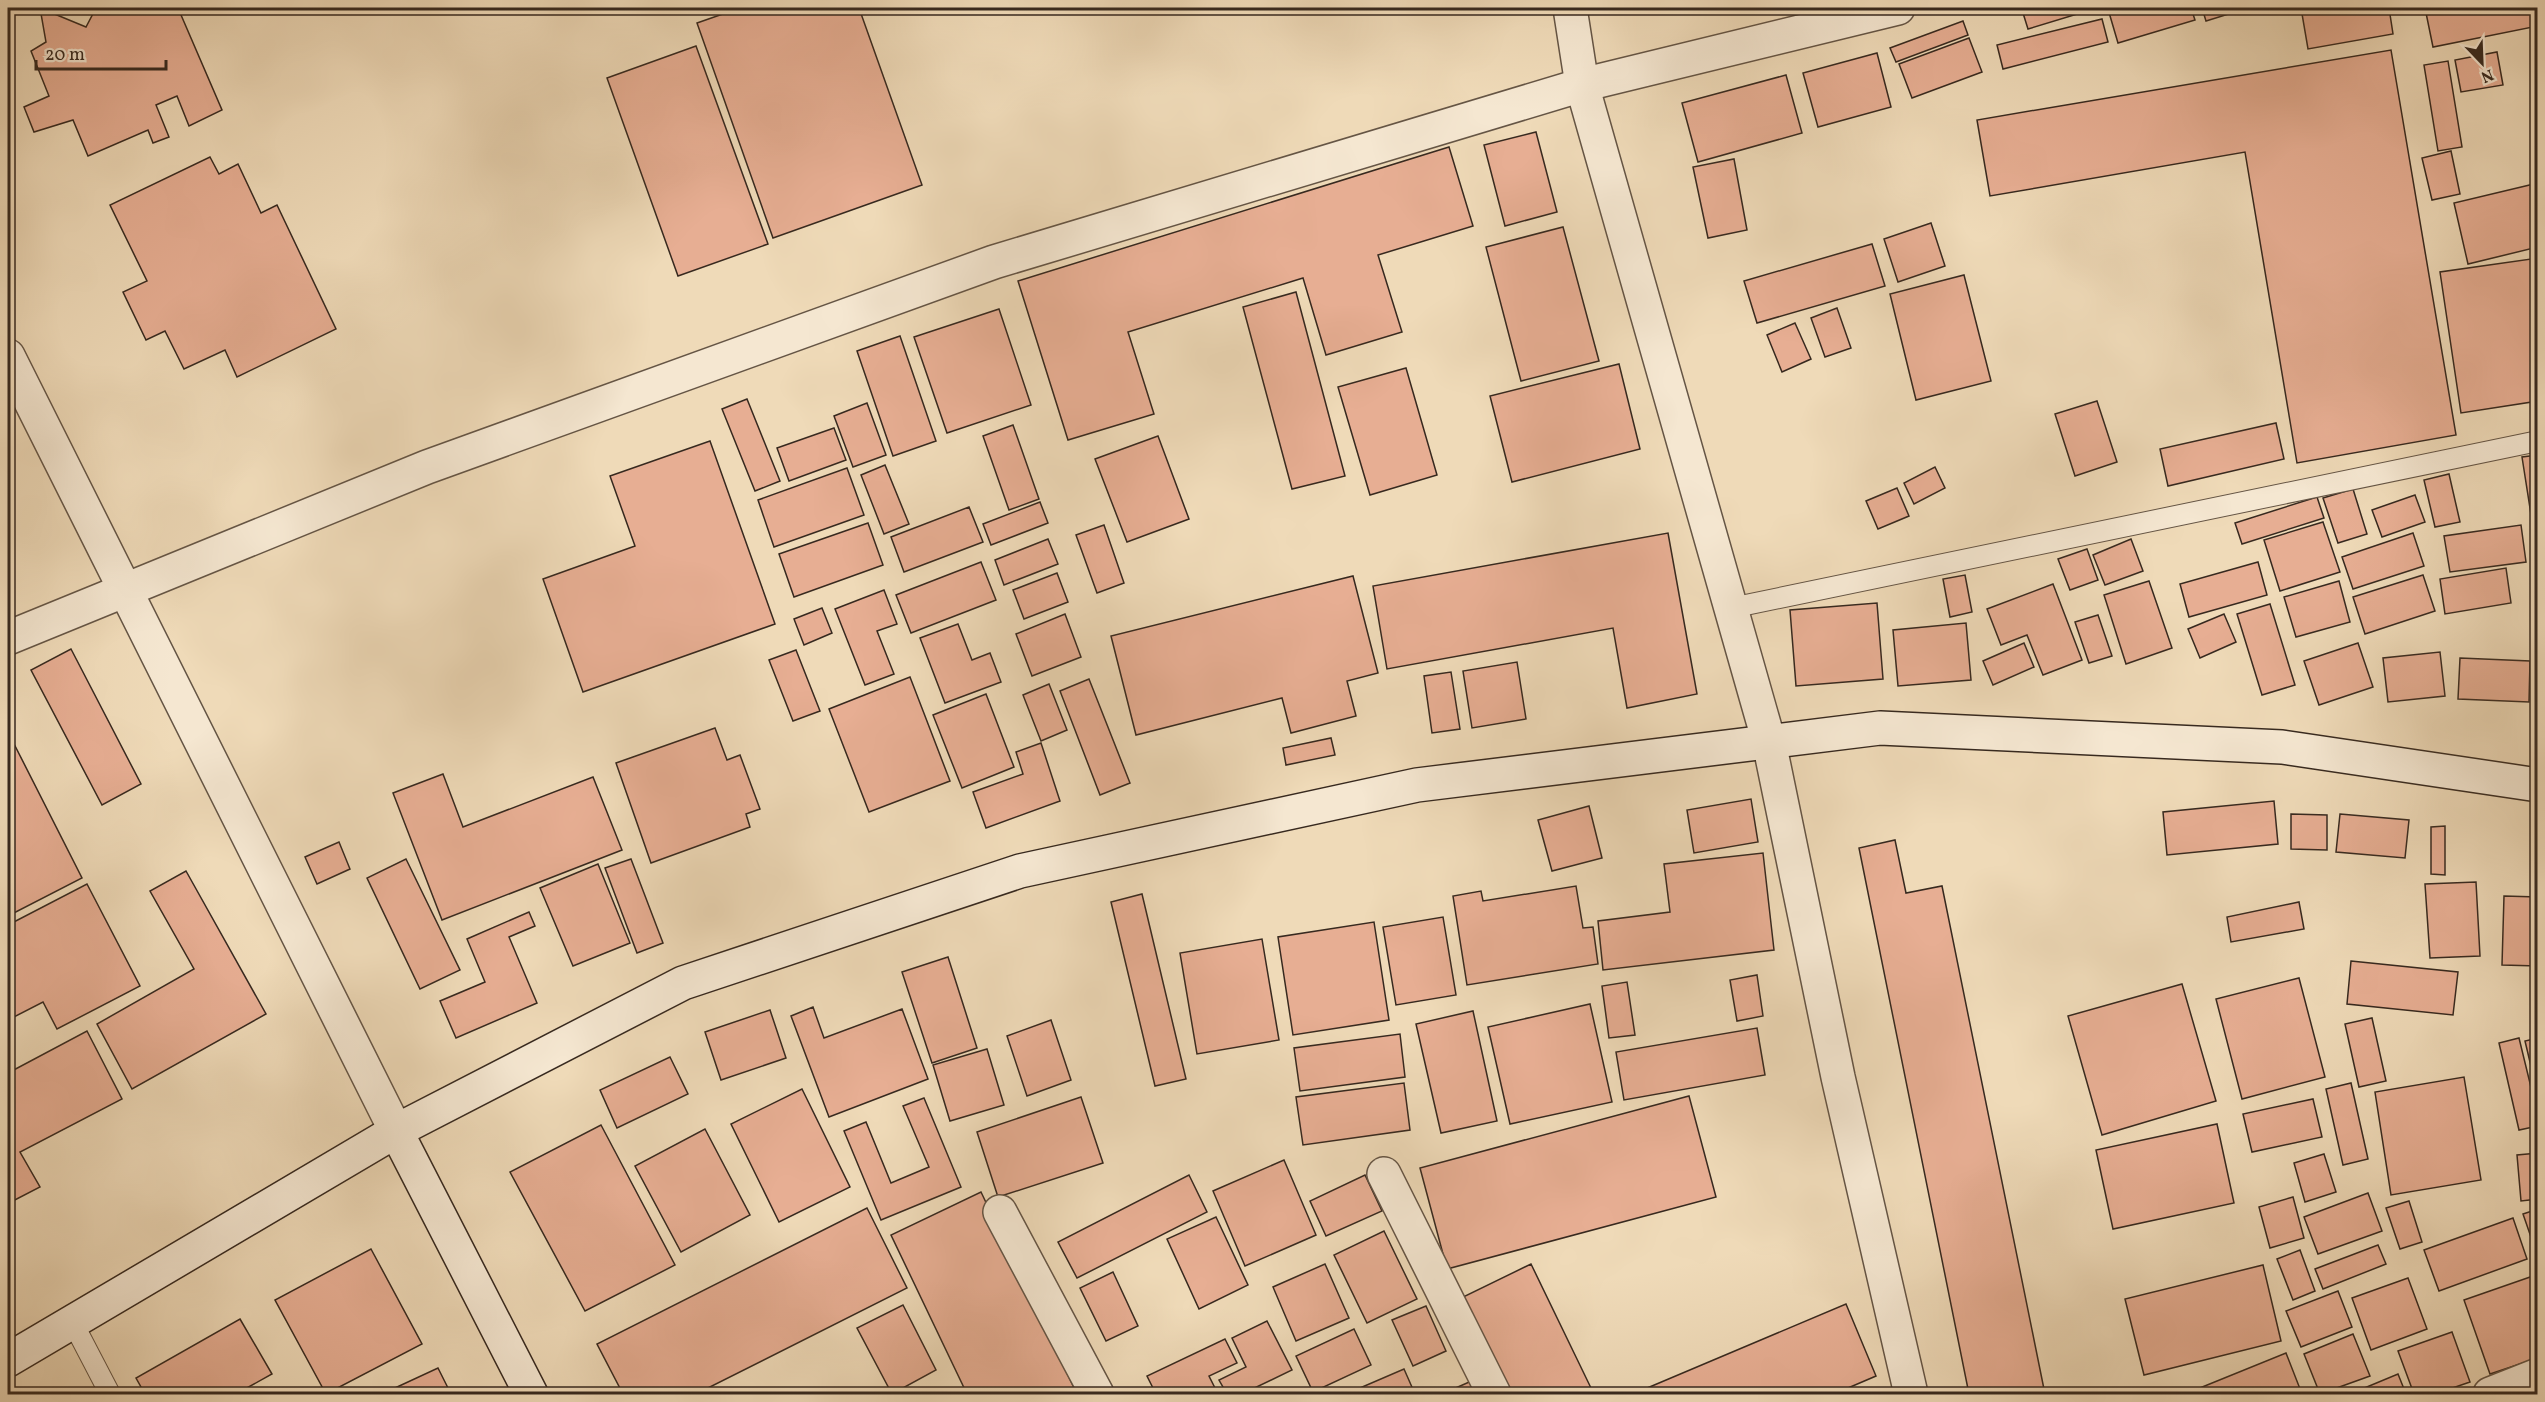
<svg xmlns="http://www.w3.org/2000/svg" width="2545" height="1402" font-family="Vollkorn,serif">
<rect width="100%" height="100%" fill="#efdab8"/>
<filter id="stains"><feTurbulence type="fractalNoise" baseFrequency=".00333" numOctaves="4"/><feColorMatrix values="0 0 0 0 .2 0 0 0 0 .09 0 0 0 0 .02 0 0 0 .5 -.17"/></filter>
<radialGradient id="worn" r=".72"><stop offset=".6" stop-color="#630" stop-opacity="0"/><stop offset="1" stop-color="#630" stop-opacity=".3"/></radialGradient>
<!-- building -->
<g fill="#e7ae93" stroke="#37291f" stroke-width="1.5">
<polygon points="40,8 86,27 96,8 127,8 140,13 150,8 178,8 222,110 189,126 177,96 156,105 169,137 153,143 148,130 88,156 73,120 34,132 24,107 49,96 31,51 46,42"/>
<polygon points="740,8 859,8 922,185 773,238 697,23"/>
<polygon points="2042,8 2097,8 2028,29 2023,13"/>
<polygon points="2113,8 2191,8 2195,20 2118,43 2108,9"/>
<polygon points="2202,8 2244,8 2245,9 2206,21"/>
<polygon points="2301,8 2389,8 2393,34 2308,49"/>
<polygon points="2425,8 2538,8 2538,26 2433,47"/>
<polygon points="2102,19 2108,42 2003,69 1997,45"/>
<polygon points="1963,21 1968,35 1896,62 1890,48"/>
<polygon points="1969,38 1982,72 1912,98 1899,64"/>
<polygon points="696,46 768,244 678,276 607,78"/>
<polygon points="2391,50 2456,435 2297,463 2245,152 1990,196 1977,120"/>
<polygon points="2497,52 2503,85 2461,92 2455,60"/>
<polygon points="1877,53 1891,107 1818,127 1803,73"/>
<polygon points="2448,61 2462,147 2438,151 2424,65"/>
<polygon points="1786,75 1802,133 1698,162 1682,103"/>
<polygon points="1536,132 1557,212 1505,226 1484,145"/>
<polygon points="1449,147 1473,226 1378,255 1402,332 1326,355 1303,278 1128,332 1154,414 1068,440 1018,281"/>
<polygon points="2451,151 2460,194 2432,200 2422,158"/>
<polygon points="210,157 219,174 238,164 261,213 277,205 336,329 237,377 225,350 184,369 165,331 146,340 123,292 147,281 110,205"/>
<polygon points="1734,159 1747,230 1708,238 1693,167"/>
<polygon points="2538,183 2538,247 2468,264 2454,203"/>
<polygon points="1931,223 1945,266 1898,282 1884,239"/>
<polygon points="1563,227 1599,361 1521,381 1486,247"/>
<polygon points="1872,244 1885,286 1757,323 1744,281"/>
<polygon points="2538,258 2538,401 2461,413 2440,272"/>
<polygon points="1964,275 1991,381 1916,400 1890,294"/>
<polygon points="1296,292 1345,476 1292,489 1243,307"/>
<polygon points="1837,308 1851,348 1825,357 1811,318"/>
<polygon points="999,309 1031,405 947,433 914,337"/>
<polygon points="1795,323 1811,359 1782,372 1767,335"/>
<polygon points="900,336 936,441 893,456 857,351"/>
<polygon points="1619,364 1640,449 1512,482 1490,396"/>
<polygon points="1406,368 1437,475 1370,495 1338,387"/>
<polygon points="747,399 780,481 755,491 722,409"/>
<polygon points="2097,401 2117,462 2075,476 2055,414"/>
<polygon points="867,403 886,455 853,467 834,416"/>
<polygon points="2276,423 2284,459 2168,486 2160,449"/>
<polygon points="1013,425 1039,499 1009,510 983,436"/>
<polygon points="834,428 846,460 789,481 777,448"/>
<polygon points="1158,436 1189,519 1127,542 1095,459"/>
<polygon points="710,441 775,624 583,692 543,579 635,546 610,476"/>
<polygon points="2538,455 2538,553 2537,553 2522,457"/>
<polygon points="885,465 909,524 884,534 861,475"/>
<polygon points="1935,467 1945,488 1914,504 1904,483"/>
<polygon points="847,468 864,515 774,547 758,500"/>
<polygon points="2449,474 2460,522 2435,527 2424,480"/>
<polygon points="1897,488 1909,516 1878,529 1866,501"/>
<polygon points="2353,489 2367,534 2338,543 2323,498"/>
<polygon points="2415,495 2425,522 2382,537 2372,510"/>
<polygon points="2317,497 2324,518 2242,544 2235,523"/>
<polygon points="1040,502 1048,523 991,545 983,524"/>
<polygon points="969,507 983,542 904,572 891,537"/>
<polygon points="2323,522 2340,572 2280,591 2264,540"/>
<polygon points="868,523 883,565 794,597 779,554"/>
<polygon points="1104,525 1124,583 1097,593 1076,535"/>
<polygon points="2521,525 2526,562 2450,572 2444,536"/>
<polygon points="1668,533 1697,694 1627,708 1613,628 1387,669 1373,586"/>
<polygon points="2413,533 2424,566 2353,589 2342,557"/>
<polygon points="1048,539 1058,564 1004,585 995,560"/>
<polygon points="2131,539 2143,571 2105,585 2093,555"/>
<polygon points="2087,549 2098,580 2070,590 2058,559"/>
<polygon points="981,562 996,600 911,633 896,595"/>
<polygon points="2258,562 2267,595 2189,617 2180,584"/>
<polygon points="2506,568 2511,603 2445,614 2440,579"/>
<polygon points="1057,573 1068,602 1024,619 1013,590"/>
<polygon points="1965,575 1972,612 1950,617 1943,579"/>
<polygon points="2423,575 2435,611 2365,634 2353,597"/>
<polygon points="1353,576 1378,673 1347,681 1356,716 1291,733 1282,698 1136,735 1111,636"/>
<polygon points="2149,581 2172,648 2126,664 2104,595"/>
<polygon points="2339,581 2350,622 2296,637 2284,597"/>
<polygon points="2053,584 2082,660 2043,675 2027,635 2001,645 1987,609"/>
<polygon points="884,590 897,624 877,631 894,674 865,685 835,609"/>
<polygon points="1877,603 1883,679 1796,686 1790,610"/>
<polygon points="2270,604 2295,685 2262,695 2237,614"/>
<polygon points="822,608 832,633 804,645 794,619"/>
<polygon points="1065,614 1081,657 1032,676 1016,634"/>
<polygon points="2224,614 2236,642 2200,658 2188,629"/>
<polygon points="2098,615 2112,656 2089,663 2075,622"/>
<polygon points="1966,623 1971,680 1898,686 1893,630"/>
<polygon points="958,624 972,660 990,653 1001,682 945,703 920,638"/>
<polygon points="2024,643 2034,667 1993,685 1983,661"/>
<polygon points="2358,643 2373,687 2319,705 2304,661"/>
<polygon points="71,649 141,784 102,805 31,670"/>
<polygon points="796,650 820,711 793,721 769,660"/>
<polygon points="2440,652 2445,696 2388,702 2383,658"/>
<polygon points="2460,658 2530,661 2529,702 2458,699"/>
<polygon points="1517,662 1526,719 1472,728 1463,671"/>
<polygon points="1451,672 1460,729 1432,733 1424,676"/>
<polygon points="910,677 950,781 869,812 829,709"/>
<polygon points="1089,679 1130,783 1100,795 1060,691"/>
<polygon points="1049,684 1067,730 1041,741 1023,695"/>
<polygon points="986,694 1014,767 962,788 933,715"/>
<polygon points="715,728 727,760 740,755 760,809 746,814 750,827 651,863 616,763"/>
<polygon points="8,732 82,878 8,916"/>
<polygon points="1331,738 1335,755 1286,765 1283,748"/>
<polygon points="1041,743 1060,801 986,828 973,792 1023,774 1016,752"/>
<polygon points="443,774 463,827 593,777 622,850 442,920 393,793"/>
<polygon points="1751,799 1758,842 1694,853 1687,810"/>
<polygon points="2274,801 2278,844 2167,855 2163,812"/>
<polygon points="1589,806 1602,858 1552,871 1538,820"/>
<polygon points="2291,814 2327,815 2327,850 2291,849"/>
<polygon points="2340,814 2409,820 2405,858 2336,852"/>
<polygon points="2445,826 2445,875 2431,874 2431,827"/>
<polygon points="1895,840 1906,893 1942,886 2045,1394 1969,1394 1859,848"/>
<polygon points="339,842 350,869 317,884 305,857"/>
<polygon points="1763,853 1774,950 1603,970 1598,921 1670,912 1664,864"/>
<polygon points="406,859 460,970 420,989 367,878"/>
<polygon points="631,859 663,943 637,953 605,868"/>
<polygon points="598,864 630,943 573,966 540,888"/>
<polygon points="186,871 266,1014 132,1089 97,1024 194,969 150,891"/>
<polygon points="2476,882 2480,956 2430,958 2425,884"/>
<polygon points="87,884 140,986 57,1029 43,1002 8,1020 8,925"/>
<polygon points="1576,886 1583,928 1593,927 1598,964 1467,985 1453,896 1481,891 1483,901"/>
<polygon points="1142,894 1186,1079 1155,1086 1111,902"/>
<polygon points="2504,896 2538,897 2538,966 2502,965"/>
<polygon points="2299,902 2304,929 2231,942 2227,917"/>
<polygon points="529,912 535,926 509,937 537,1003 456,1038 440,1001 485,982 467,939"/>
<polygon points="1443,917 1456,995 1396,1005 1383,927"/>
<polygon points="1374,922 1389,1020 1293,1035 1278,937"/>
<polygon points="1262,939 1279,1040 1197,1054 1180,953"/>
<polygon points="948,957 977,1048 932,1063 902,972"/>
<polygon points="2351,961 2458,972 2453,1015 2347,1004"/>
<polygon points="1757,975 1763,1016 1737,1021 1730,980"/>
<polygon points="2299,978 2325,1077 2242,1099 2216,999"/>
<polygon points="1627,982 1635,1035 1609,1038 1602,986"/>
<polygon points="2182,984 2216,1101 2102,1135 2068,1016"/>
<polygon points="1590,1004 1612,1102 1510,1124 1488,1027"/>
<polygon points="813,1007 824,1038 902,1009 928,1079 829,1117 791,1016"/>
<polygon points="770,1010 786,1058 721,1080 705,1032"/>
<polygon points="1473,1011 1497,1121 1441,1133 1416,1024"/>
<polygon points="2372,1018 2386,1081 2359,1087 2345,1024"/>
<polygon points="1051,1020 1071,1080 1027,1096 1007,1036"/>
<polygon points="1757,1028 1765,1075 1624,1100 1616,1052"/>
<polygon points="87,1031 122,1099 20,1152 40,1187 9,1203 8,1073"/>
<polygon points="1400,1034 1405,1077 1300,1091 1294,1048"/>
<polygon points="2519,1038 2538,1116 2538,1126 2519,1130 2499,1043"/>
<polygon points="2538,1038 2538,1078 2534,1079 2525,1041"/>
<polygon points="987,1049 1004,1105 950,1121 933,1065"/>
<polygon points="670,1057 688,1094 617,1128 600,1090"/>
<polygon points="2464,1077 2481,1180 2391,1195 2375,1092"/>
<polygon points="1404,1083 1410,1130 1303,1145 1296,1097"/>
<polygon points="2351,1083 2368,1159 2343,1165 2326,1089"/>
<polygon points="802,1089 850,1187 779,1222 731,1124"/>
<polygon points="1689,1096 1716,1197 1447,1269 1420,1168"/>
<polygon points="1081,1097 1103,1163 998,1197 977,1132"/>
<polygon points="924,1098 961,1187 881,1220 844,1131 866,1122 891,1183 929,1167 903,1106"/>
<polygon points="2313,1099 2322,1137 2252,1152 2243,1114"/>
<polygon points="2217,1124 2234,1203 2113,1229 2096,1150"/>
<polygon points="601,1125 675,1265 585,1311 510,1172"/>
<polygon points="705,1129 750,1215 681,1252 635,1166"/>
<polygon points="2538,1153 2538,1199 2521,1201 2517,1155"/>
<polygon points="2324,1154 2336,1192 2305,1202 2294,1163"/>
<polygon points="1284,1160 1316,1235 1245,1266 1213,1191"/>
<polygon points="1189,1175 1207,1212 1077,1278 1058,1242"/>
<polygon points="1365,1175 1382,1211 1326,1236 1310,1201"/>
<polygon points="981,1192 1077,1394 967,1394 891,1235"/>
<polygon points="2368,1193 2382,1231 2318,1254 2304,1217"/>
<polygon points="2293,1197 2304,1238 2270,1248 2259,1207"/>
<polygon points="2409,1201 2422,1242 2400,1249 2386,1208"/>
<polygon points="867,1208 907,1288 696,1394 623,1394 597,1344"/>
<polygon points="2538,1209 2538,1241 2533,1243 2523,1214"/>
<polygon points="1216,1217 1248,1285 1199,1309 1167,1239"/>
<polygon points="2513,1218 2527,1259 2439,1291 2424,1250"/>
<polygon points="1384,1231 1417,1299 1367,1323 1334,1255"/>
<polygon points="2378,1245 2386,1264 2323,1289 2315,1269"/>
<polygon points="371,1249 422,1344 326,1394 275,1300"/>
<polygon points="2300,1250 2315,1291 2293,1300 2277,1259"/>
<polygon points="1325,1264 1349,1318 1296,1341 1273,1287"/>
<polygon points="1531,1264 1591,1388 1577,1394 1509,1394 1461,1298"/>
<polygon points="2263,1265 2281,1341 2144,1375 2125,1299"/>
<polygon points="1113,1272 1138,1326 1106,1341 1080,1288"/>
<polygon points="2533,1276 2538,1290 2538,1358 2490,1374 2464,1300"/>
<polygon points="2408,1278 2427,1329 2371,1350 2352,1298"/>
<polygon points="2338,1291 2352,1327 2301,1347 2286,1311"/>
<polygon points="1846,1304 1876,1376 1834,1394 1633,1394"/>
<polygon points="903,1305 936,1370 892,1394 857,1328"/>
<polygon points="1426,1306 1446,1351 1413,1366 1392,1320"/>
<polygon points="240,1319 272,1374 236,1394 145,1394 136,1378"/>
<polygon points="1267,1321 1292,1370 1242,1394 1227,1394 1219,1380 1246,1367 1232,1338"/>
<polygon points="1354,1329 1371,1365 1313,1392 1296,1356"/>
<polygon points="2452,1332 2470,1382 2435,1394 2414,1394 2398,1351"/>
<polygon points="2353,1334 2370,1376 2320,1394 2304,1354"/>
<polygon points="1225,1339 1237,1363 1209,1376 1218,1394 1156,1394 1147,1376"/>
<polygon points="2286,1353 2302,1394 2185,1394"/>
<polygon points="438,1368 451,1394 382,1394"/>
<polygon points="1404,1369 1415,1394 1346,1394"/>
<polygon points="2398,1374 2406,1394 2350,1394"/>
<polygon points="1476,1379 1483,1394 1442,1394"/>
</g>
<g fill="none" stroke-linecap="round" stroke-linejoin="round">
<defs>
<g id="lane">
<polyline points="1731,608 2538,441"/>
<polyline points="73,1323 110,1394"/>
</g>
<g id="street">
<polyline points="1570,8 1582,85 1769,742 1838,1077 1911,1394"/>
<polyline points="8,356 396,1131"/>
<polyline points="8,638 427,467 994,262 1582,85 1898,8"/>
<polyline points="1384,1174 1494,1394"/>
<polyline points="1000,1212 1097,1394"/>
<polyline points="2490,1394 2538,1375"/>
</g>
<g id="secondary">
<polyline points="396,1131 683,983 1020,871 1417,785 1880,728 2282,747 2538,785"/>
<polyline points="8,1360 396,1131 531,1394"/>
</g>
</defs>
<!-- lane casing -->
<use href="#lane" stroke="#655545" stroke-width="22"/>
<!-- street casing -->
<use href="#street" stroke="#655545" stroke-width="36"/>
<!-- secondary casing -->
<use href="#secondary" stroke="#37291f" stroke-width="36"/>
<!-- lane -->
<use href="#lane" stroke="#f5e7d1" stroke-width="20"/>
<!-- street -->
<use href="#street" stroke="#f5e7d1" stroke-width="33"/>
<!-- secondary -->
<use href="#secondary" stroke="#f5e7d1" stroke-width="33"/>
</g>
<!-- margin -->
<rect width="2545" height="1402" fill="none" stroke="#efdab8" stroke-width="30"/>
<rect x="9" y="9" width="2527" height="1384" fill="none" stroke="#37291f" stroke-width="3"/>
<rect x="15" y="15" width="2515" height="1372" fill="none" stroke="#37291f" stroke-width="1.5"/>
<!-- north arrow -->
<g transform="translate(2482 63) rotate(157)" stroke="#f5e7d1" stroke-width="4.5" paint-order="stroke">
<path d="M0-4.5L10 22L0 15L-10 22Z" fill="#37291f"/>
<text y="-9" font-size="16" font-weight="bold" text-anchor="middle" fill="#37291f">N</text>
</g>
<!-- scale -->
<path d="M36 60v9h130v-9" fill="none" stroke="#37291f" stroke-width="3"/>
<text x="45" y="60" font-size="18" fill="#37291f" stroke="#f5e7d1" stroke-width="4.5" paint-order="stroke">20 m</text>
<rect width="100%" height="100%" filter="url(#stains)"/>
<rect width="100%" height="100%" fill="url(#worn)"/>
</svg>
